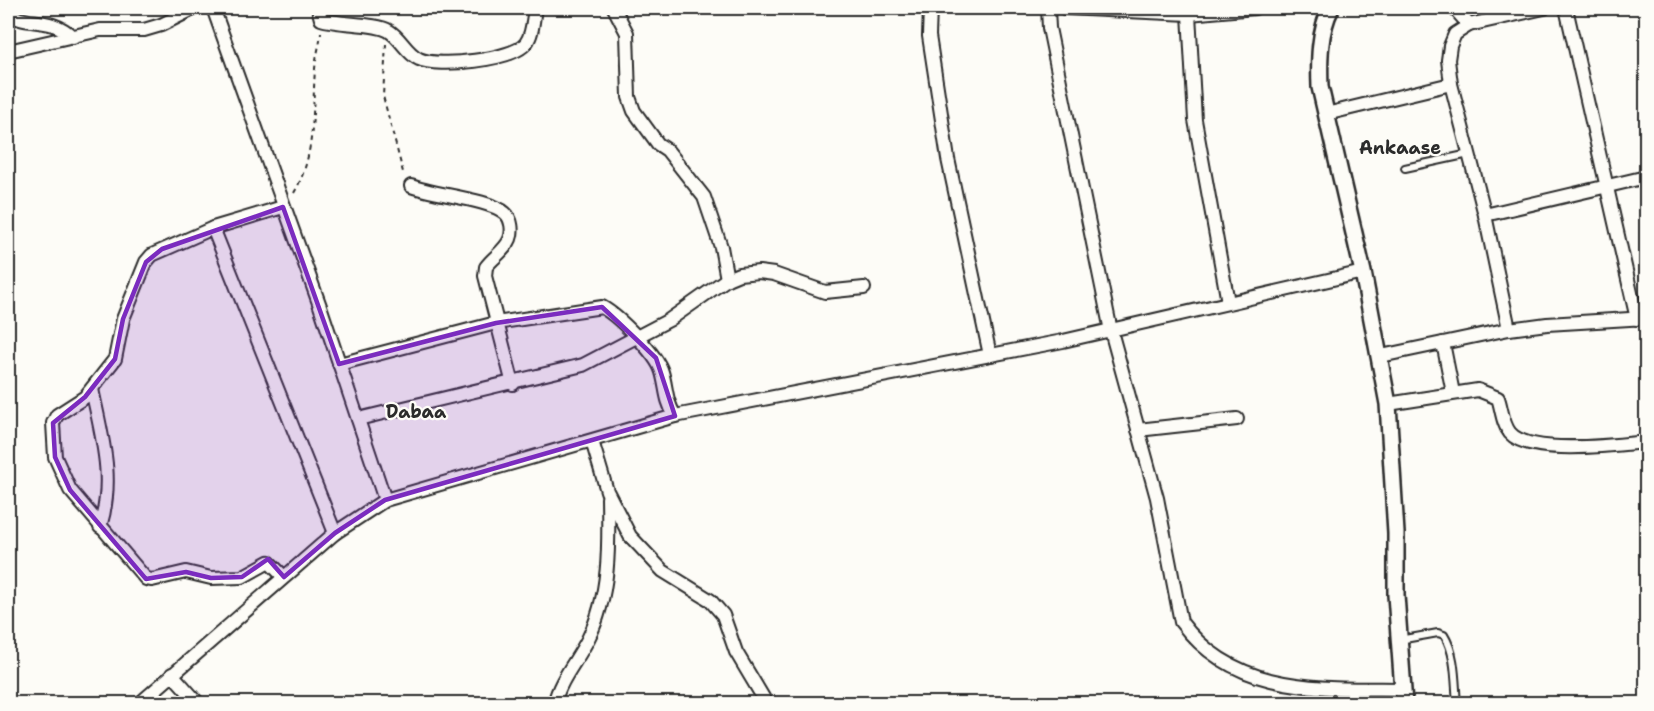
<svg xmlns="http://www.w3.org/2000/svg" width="1654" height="711" font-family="'Shantell Sans',sans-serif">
<rect width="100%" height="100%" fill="#fdfcf7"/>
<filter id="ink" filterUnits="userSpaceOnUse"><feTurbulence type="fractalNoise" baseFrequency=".0167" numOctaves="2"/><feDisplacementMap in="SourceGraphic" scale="12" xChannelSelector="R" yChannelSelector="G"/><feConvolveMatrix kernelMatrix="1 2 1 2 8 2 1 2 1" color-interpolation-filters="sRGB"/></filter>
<g filter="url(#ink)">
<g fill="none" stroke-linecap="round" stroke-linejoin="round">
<defs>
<g id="service">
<polyline points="1405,168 1469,154"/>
<path d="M1399,640l39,-7 6,2c12,19 11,46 13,69"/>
</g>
<g id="minor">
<polyline points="213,8 320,306 385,500"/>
<path d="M318,8l3,11c18,6 55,4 68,12 12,7 17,22 30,28 18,9 95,1 107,-16 7,-9 7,-24 9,-35"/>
<polyline points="614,8 627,33 629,97 634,111 658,144 667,150 704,197 721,247 727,279"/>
<polyline points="930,8 929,36 948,159 990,355"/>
<path d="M1048,8l1,20 62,303 46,167 24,124c54,73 141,66 222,67"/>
<polyline points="1065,8 1189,14 1255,8"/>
<polyline points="1454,8 1469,25"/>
<polyline points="1566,8 1637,319"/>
<path d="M8,12c16,16 41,2 65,25"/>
<polyline points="1189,14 1195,120 1228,302"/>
<polyline points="8,51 100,30 144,30 161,25 195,8"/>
<polyline points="1326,114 1451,84"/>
<path d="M411,186c23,9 78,13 94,27 7,6 8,18 5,26 -5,12 -17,18 -24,28l-1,9 28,108"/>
<polyline points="283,207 213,228 335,533"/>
<polyline points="1485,215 1646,177"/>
<polyline points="213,228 152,255 146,262 123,319 115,359 85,397 57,415 53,423 55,457 70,490 146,579 152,580 186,572 211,578 242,577 269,562 284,577"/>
<polyline points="1509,329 1485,215 1451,84 1448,60 1450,46 1455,34 1469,25 1544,8"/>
<polyline points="1443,343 1453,393"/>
<polyline points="1381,356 1509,329 1547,324 1646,318"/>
<path d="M339,364l157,-41 106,-16c16,9 55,47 60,65 5,17 3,27 13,44"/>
<path d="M92,389c10,49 23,89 8,138"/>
<path d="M1388,404l90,-14 20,8c4,11 4,25 12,35 20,23 107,12 136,9"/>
<polyline points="358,419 583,365 669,320 727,279 739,274 759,272 774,274 825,292 864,288"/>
<polyline points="1138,430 1237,419"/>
<polyline points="592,441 607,491 630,536 663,571 710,600 723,615 736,652 767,704"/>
<polyline points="172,674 199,704"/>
<polyline points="139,704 335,533 385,500 675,416 1063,341 1363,272"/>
<path d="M554,704c6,-25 23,-43 34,-65 22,-43 21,-93 20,-141"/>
</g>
<path id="tertiary" d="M1331,8c-12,23 -12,53 -11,79l43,185 25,132 8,129v62l8,109"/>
</defs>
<!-- service casing -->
<use href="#service" stroke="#2b2b2b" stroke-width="10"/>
<!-- minor casing -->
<use href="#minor" stroke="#2b2b2b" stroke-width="16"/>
<!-- tertiary casing -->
<use href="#tertiary" stroke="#2b2b2b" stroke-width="20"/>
<!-- path -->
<g stroke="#2b2b2b" stroke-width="2" stroke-dasharray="4.5 4.5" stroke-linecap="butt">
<polyline points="386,44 383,96 404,176"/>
<path d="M294,193c22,-38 18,-81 21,-124 1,-13 5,-25 6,-37"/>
</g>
<!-- service -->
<use href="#service" stroke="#fdfcf7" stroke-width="6"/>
<!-- minor -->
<use href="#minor" stroke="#fdfcf7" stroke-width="12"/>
<!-- tertiary -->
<use href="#tertiary" stroke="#fdfcf7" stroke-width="15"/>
</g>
</g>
<!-- marked area -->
<path fill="#7b2cbf" fill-opacity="0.2" stroke="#7b2cbf" stroke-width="4.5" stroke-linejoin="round" d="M283,207l56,157 157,-41 106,-16 54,51 19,58 -290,84 -50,33 -51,44 -16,-18 -26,18 -31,1 -25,-6 -40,7 -76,-89 -15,-33 -2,-34 32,-26 30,-38 8,-40 23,-57 16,-13z"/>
<g text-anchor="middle" stroke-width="4.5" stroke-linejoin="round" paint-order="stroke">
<!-- quarter labels -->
<g font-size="18" font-weight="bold" fill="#2b2b2b" stroke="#fdfcf7">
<text x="1400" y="154">Ankaase</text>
<text x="416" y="418">Dabaa</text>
</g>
</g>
<!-- margin -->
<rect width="1654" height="711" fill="none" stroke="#fdfcf7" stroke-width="30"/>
<rect x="15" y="15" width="1624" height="681" fill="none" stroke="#2b2b2b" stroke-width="2" filter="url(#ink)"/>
</svg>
